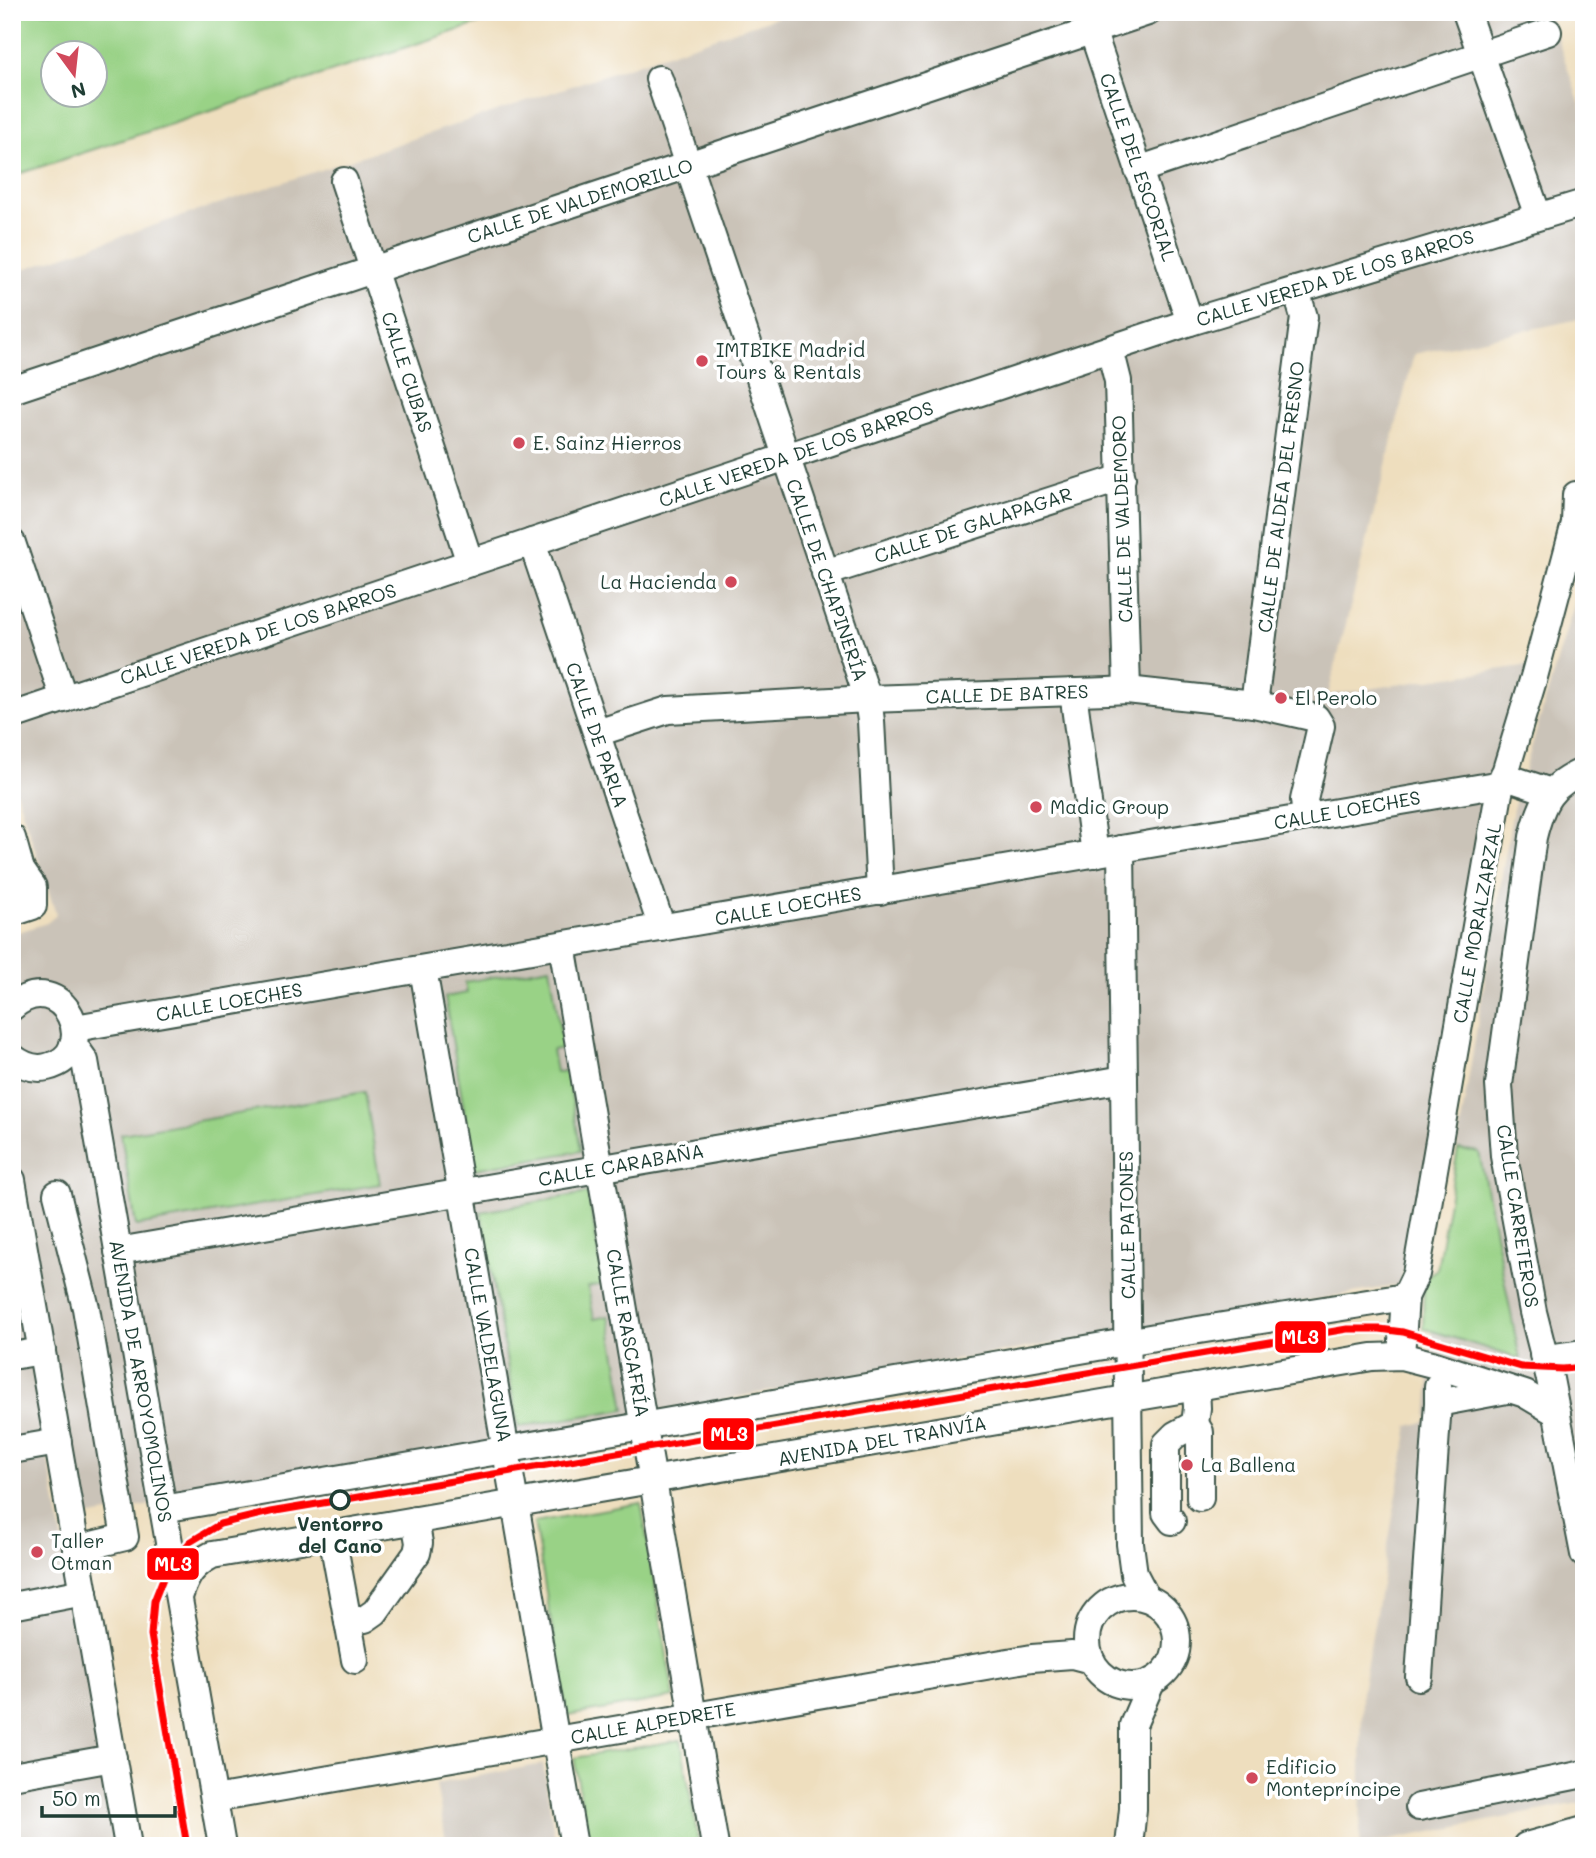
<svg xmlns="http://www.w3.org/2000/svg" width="1596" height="1858" font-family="Mali,sans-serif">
<rect width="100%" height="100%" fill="#fff"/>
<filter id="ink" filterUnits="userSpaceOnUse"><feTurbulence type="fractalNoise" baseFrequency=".0143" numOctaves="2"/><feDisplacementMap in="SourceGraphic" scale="14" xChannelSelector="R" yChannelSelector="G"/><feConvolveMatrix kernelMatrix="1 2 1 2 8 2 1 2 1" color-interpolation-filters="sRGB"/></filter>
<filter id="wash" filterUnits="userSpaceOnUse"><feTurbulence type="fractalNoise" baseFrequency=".00686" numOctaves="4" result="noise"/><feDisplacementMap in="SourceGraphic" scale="28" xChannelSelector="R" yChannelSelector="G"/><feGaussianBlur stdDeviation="1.57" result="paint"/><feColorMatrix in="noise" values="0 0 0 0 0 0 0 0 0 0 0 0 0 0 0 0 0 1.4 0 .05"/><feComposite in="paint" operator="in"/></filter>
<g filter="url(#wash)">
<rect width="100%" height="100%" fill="#eedebe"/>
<!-- industrial -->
<g fill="#cac3b8">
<polygon points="792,12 1548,12 1584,115 1584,318 1414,354 1328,695 1530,665 1400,1285 652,1411 65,1521 12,1226 12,934 47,923 56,914 12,780 12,273"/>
<polygon points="1584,571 1584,1802 1360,1846 1362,1692 1409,1426 1427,1421 1437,1269 1513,809"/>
<polygon points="12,1295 29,1351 117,1846 12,1846"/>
<polygon points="543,1764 556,1846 447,1846 436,1784"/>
</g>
<!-- green -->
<g fill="#99d286" stroke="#5c885d" stroke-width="2" fill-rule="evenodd">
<path d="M12,12h502l-502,164zM94,52v42h-42v-42z"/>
<polygon points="550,967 563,1048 552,1050 556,1072 567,1071 581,1151 474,1169 445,997 467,993 465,982"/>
<polygon points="365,1092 380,1184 136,1226 121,1134"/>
<polygon points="1458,1149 1479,1152 1520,1359 1423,1328 1424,1278 1437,1269"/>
<polygon points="588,1193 604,1284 588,1287 594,1319 609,1316 625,1409 518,1427 481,1212"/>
<polygon points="641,1503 674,1697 567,1716 534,1522"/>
<polygon points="681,1740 699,1846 589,1846 574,1758"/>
</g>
</g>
<g filter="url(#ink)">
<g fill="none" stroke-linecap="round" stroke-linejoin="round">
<defs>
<g id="minor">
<polyline points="1086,12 1190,322"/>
<polyline points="1466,12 1538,216"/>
<polyline points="659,79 868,699 871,721 880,891"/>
<polyline points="1138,170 1548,32"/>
<polyline points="344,181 470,563"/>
<polyline points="1110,349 1118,381 1127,690"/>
<polyline points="12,390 1148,12"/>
<polyline points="532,542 662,928"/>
<polyline points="12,543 64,699"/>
<polyline points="825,573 1122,478"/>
<polyline points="1073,692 1095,854"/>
<polyline points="1254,704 1304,317 1296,290"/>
<polyline points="12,716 1190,322 1584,203"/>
<polyline points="597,733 668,710 868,699 1108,691 1127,690 1254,704 1316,718 1321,726 1304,800 1306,817"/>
<path d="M1584,771c-34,14 -42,30 -51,66l-34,248 5,71 29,156 17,67 34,175"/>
<polyline points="1503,776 1551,792"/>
<polyline points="12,838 21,870 12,877"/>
<polyline points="1121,849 1130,1544 1134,1574 1146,1597"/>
<polyline points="12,913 33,906 33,887 21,870"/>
<polyline points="562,945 715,1846"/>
<polyline points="423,969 574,1846"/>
<path d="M12,1007c50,-44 93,46 35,60 -13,3 -25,-2 -35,-10"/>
<polyline points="75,1028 1501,784"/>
<polyline points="73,1044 85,1061 222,1846"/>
<polyline points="12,1180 128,1846"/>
<polyline points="57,1194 86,1308 125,1537 76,1549"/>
<polyline points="118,1251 1124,1079"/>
<polyline points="1543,1355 1555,1357 1584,1353"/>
<polyline points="12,1356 42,1351"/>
<polyline points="1401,1356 1405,1297 1416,1274 1499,793 1534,677 1575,523 1576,495"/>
<polyline points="1438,1386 1438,1403 1507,1390"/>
<polyline points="1195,1424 1200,1432 1200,1498"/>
<polyline points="12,1450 58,1442"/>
<polyline points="163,1509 1161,1336 1405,1297"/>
<polyline points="1172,1521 1166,1513 1166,1444 1175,1435 1195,1424 1197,1408 1196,1387"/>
<polyline points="332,1535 355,1660"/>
<circle cx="1132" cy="1641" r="45"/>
<path d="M179,1597c7,-21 13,-32 33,-42l1160,-198 29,-1 31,8 93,30 32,19"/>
<polyline points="12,1606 84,1592"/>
<polyline points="348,1622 365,1619 375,1612 417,1553 419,1543 415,1520"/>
<polyline points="1419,1677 1438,1403"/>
<polyline points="12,1776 113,1758"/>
<polyline points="214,1799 1032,1658 1072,1655 1091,1660"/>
<polyline points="1419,1807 1584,1774"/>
<polyline points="1129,1846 1133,1809 1133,1725 1151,1683"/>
<polyline points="1526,1846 1584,1830"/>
</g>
</defs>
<!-- minor casing -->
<use href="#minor" stroke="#3e5549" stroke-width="30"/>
<!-- minor -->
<use href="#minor" stroke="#fff" stroke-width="26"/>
<defs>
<polyline id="rail-1" points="187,1846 151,1635 154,1601 164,1576 190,1542 220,1524 270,1512 1347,1329 1380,1329 1403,1332 1521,1367 1563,1369 1584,1367"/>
</defs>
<!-- rail-1 casing -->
<use href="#rail-1" stroke="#fff" stroke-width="12"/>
<!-- rail-1 -->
<use href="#rail-1" stroke="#f00" stroke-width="7"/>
</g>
</g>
<!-- markers -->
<g fill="#d1495b" stroke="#fff" stroke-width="2.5">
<circle cx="702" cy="361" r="7"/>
<circle cx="519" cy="443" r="7"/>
<circle cx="731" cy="582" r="7"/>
<circle cx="1281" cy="698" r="7"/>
<circle cx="1036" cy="807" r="7"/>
<circle cx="1187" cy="1465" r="7"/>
<circle cx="37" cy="1552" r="7"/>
<circle cx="1252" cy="1778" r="7"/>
</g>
<circle fill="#fff" stroke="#1f3d34" stroke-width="3.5" cx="340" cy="1500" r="9"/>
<g text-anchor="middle" stroke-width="7" stroke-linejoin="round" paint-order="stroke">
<!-- street labels -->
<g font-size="19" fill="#1f3d34" stroke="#fff">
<text transform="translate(1138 167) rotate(71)" y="7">CALLE DEL ESCORIAL</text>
<text transform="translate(580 201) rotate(-18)" y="7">CALLE DE VALDEMORILLO</text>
<text transform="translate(1335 278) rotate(-17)" y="7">CALLE VEREDA DE LOS BARROS</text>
<text transform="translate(407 372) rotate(72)" y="7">CALLE CUBAS</text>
<text transform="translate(796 454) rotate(-19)" y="7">CALLE VEREDA DE LOS BARROS</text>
<text transform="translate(1281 497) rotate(-83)" y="7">CALLE DE ALDEA DEL FRESNO</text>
<text transform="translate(1122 519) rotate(-92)" y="7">CALLE DE VALDEMORO</text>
<text transform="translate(973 525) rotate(-18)" y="7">CALLE DE GALAPAGAR</text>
<text transform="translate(827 580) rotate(71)" y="7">CALLE DE CHAPINERÍA</text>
<text transform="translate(258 634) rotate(-18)" y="7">CALLE VEREDA DE LOS BARROS</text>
<text transform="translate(1007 694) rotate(-2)" y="7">CALLE DE BATRES</text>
<text transform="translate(597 735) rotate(71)" y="7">CALLE DE PARLA</text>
<text transform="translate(1347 810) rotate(-10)" y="7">CALLE LOECHES</text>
<text transform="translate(788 906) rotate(-10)" y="7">CALLE LOECHES</text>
<text transform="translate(1477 923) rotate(-80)" y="7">CALLE MORALZARZAL</text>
<text transform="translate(229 1002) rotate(-10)" y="7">CALLE LOECHES</text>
<text transform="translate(621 1165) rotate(-10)" y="7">CALLE CARABAÑA</text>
<text transform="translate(1518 1216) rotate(81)" y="7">CALLE CARRETEROS</text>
<text transform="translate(1127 1225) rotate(-91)" y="7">CALLE PATONES</text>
<text transform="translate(628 1333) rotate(80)" y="7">CALLE RASCAFRÍA</text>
<text transform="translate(488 1345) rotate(80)" y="7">CALLE VALDELAGUNA</text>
<text transform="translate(141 1381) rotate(80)" y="7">AVENIDA DE ARROYOMOLINOS</text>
<text transform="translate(882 1441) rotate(-10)" y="7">AVENIDA DEL TRANVÍA</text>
<text transform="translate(653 1723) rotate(-10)" y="7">CALLE ALPEDRETE</text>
</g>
<!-- poi labels -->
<g font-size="19" fill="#1f3d34" stroke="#fff" text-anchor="start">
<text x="716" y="357">IMTBIKE Madrid<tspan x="716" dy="22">Tours &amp; Rentals</tspan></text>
<text x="533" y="450">E. Sainz Hierros</text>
<text x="717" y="589" text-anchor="end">La Hacienda</text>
<text x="1295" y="705">El Perolo</text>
<text x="1050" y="814">Madic Group</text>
<text x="1201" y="1472">La Ballena</text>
<text x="51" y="1548">Taller<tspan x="51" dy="22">Otman</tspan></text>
<text x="1266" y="1774">Edificio<tspan x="1266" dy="22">Montepríncipe</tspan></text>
</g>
<!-- stop labels -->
<g font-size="19" font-weight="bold" fill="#1f3d34" stroke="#fff">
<text x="340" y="1531">Ventorro<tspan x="340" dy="22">del Cano</tspan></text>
</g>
</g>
<g stroke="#fff" stroke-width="2.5">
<rect x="1274" y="1320" width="53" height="34" rx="7" fill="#f00"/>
<rect x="702" y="1417" width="53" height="34" rx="7" fill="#f00"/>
<rect x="146" y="1547" width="54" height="34" rx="7" fill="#f00"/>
</g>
<g font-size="19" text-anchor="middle" font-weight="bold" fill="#fff">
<text x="1300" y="1344">ML3</text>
<text x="729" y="1441">ML3</text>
<text x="173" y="1571">ML3</text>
</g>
<!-- margin -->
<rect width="1596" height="1858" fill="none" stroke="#fff" stroke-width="42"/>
<!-- north arrow -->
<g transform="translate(74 74) rotate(165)"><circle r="33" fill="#ffffff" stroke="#a5b1ae" stroke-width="2"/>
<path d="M0-5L12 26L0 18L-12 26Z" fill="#d1495b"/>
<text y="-10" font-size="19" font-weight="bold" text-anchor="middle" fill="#1f3d34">N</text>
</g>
<!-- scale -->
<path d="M42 1806v10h133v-10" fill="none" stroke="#1f3d34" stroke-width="3.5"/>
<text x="52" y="1806" font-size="21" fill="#1f3d34" stroke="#ffffff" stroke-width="5" paint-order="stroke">50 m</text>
</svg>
